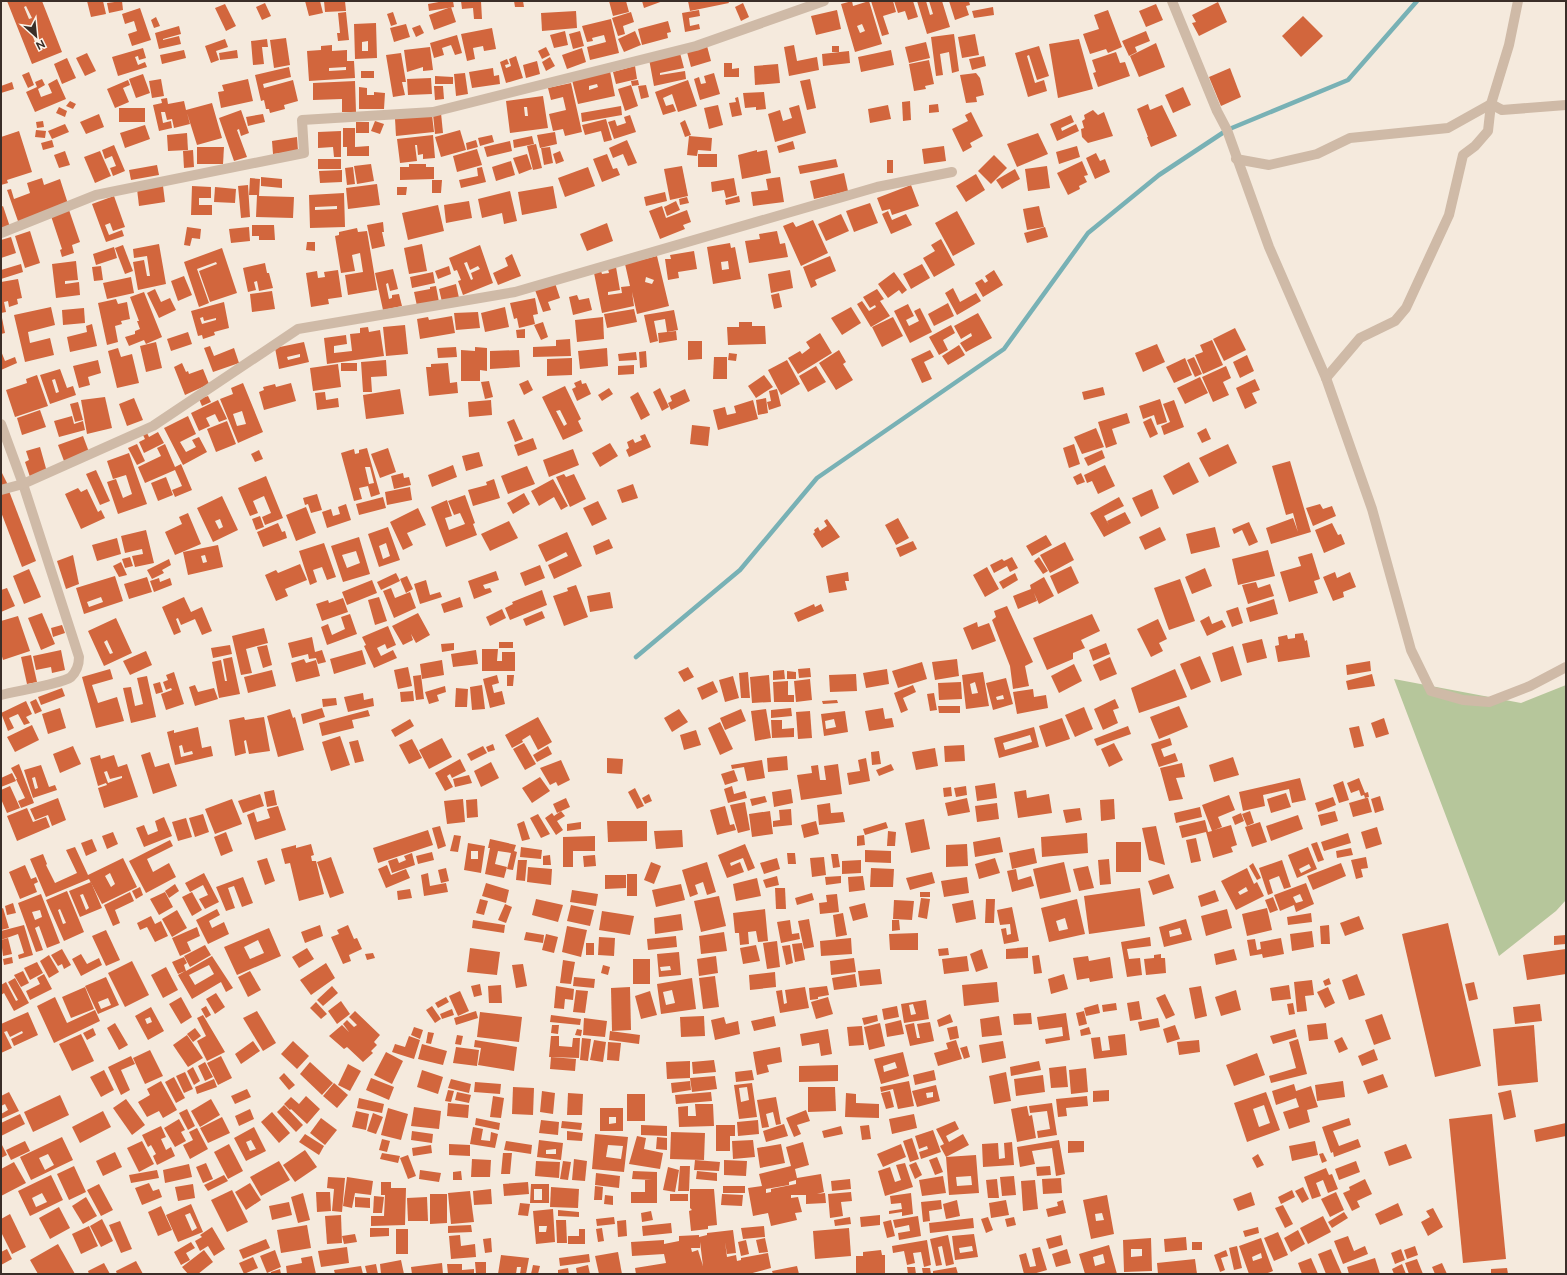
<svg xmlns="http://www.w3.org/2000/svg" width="1567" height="1275" font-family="Raleway,sans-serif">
<rect width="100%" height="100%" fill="#f5eadd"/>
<!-- green -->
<polygon fill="#b6c69b" points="1394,679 1521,703 1566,685 1566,900 1556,911 1499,956"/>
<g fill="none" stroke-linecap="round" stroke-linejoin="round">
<!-- stream -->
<polyline stroke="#78b1b5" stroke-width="4.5" points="636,657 740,570 817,478 1004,349 1088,233 1159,175 1227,130 1348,80 1417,1"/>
</g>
<!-- building -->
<g fill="#d2663d" fill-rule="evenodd">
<path d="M7,1h35l20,51 -30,12zM26,6l6,12 -3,1 -5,-12zM34,27l9,21 -5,2 -8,-21z"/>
<polygon points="87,1 103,1 106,14 91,17"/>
<polygon points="122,1 123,10 109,13 107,3"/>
<polygon points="305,1 320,1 323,13 309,16"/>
<polygon points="324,1 345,1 346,11 325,12"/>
<polygon points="444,1 453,1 454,7 429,11 428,4"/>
<polygon points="461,1 481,1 482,19 474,19 473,8 462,9"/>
<polygon points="514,1 523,1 524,7 515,7"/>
<polygon points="609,1 626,1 629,12 613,16"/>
<polygon points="642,1 663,1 644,8"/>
<polygon points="688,1 728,1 729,3 690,11"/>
<path d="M852,1l1,5 16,-5 13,43 -27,8 -14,-48zM862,24l3,7 -5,2 -3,-7z"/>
<polygon points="871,1 893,1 896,12 883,16 889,34 882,36"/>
<polygon points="894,1 913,1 918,17 908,20 905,11 898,13"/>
<polygon points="917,1 926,1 930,15 933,14 929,1 942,1 950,27 927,34"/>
<polygon points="949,1 969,1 970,5 966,6 969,15 955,20"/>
<polygon points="1218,2 1227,22 1199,36 1192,23 1196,22 1192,15"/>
<polygon points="265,3 271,16 262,20 256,7"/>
<polygon points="743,3 749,17 741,21 735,7"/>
<polygon points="225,4 236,26 226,31 215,8"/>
<polygon points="1156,4 1163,20 1146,27 1139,11"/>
<polygon points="451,7 456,22 434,30 429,15"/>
<polygon points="993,7 994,15 974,18 972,11"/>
<polygon points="140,8 151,40 132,46 128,34 137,31 134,21 125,24 122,14"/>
<polygon points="699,10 700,16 689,18 690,26 699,24 700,29 685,32 682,13"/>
<polygon points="837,10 841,29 816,35 811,16"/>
<polygon points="1108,10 1122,47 1108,53 1106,49 1090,54 1083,34 1099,29 1094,15"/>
<polygon points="576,11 577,28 542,31 541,13"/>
<polygon points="346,12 349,40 338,41 337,33 340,33 338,13"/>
<polygon points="393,12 397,24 391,26 387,14"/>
<polygon points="631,12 634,22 623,26 625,34 618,36 612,18"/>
<polygon points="1303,16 1323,36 1301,57 1282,36"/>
<polygon points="156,17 160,26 154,28 151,20"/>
<polygon points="611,19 619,53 590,60 587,47 606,42 604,35 592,38 593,41 587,42 582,26"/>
<polygon points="668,21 671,32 667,33 668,38 642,45 638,29"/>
<path d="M376,23l1,35 -22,1 -1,-35zM368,41v10h-6v-9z"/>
<polygon points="406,24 410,37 394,42 390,28"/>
<polygon points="420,25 424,33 416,37 412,28"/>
<polygon points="179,26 181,34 163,39 163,40 179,36 181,44 159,49 155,33"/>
<polygon points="492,28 496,49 484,51 483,46 473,48 475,59 467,61 461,34"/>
<polygon points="565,31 568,45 554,48 550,35"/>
<polygon points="580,31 584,46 573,49 569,34"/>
<polygon points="635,31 641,45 624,52 618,39"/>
<polygon points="1146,31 1150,41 1135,47 1137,52 1129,56 1122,41"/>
<polygon points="954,34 959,71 952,73 949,52 940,54 943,75 936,76 931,37"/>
<polygon points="975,34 979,55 962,58 958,37"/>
<polygon points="457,35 462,53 455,55 451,45 442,48 444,55 434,58 430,43"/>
<polygon points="286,38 290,65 274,68 270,40"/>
<polygon points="225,39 228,47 216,51 219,60 211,63 205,46"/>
<polygon points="267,39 268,47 262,47 264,64 253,65 251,41"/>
<polygon points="1079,39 1093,89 1058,98 1049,44"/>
<polygon points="926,42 930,58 909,63 905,47"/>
<polygon points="1156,43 1165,67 1139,77 1130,56"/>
<path d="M332,45v6l15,-1v11h7l1,17 -46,3 -2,-30 14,-1v-4zM346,67v3l-17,1v-3z"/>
<polygon points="794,45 797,61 817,57 819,70 789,76 784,47"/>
<polygon points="707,46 711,61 691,67 687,52"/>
<rect x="832" y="46" width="7" height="6"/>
<polygon points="1039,46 1049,76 1037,80 1029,55 1027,56 1035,83 1044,80 1047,91 1028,97 1015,53"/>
<polygon points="430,47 433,70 423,71 423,67 407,72 404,50"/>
<polygon points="546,47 550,55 542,59 538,51"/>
<polygon points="143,48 146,58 139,60 138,56 135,57 138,65 145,62 147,67 118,76 112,57"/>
<polygon points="582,48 586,62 567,69 562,55"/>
<polygon points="184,50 186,58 162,64 160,55"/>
<polygon points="237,50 238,58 220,60 219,53"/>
<polygon points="891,50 894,65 861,72 858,57"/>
<polygon points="849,51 850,63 823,66 822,54"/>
<polygon points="1116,52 1120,63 1125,62 1130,76 1098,87 1093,73 1096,72 1092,60"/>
<polygon points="87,53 96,71 85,76 76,58"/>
<polygon points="401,53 406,82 402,82 405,95 393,97 386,55"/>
<polygon points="680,53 684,68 660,73 660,75 685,71 686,79 654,86 649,59"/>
<polygon points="516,56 523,78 506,83 500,62 507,59 509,64 505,65 506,68 511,66 509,59"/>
<polygon points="984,56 986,66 972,70 969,59"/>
<polygon points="550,57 555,66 546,71 542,62"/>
<polygon points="67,58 76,78 62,84 54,64"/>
<polygon points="929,60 934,84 925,86 926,89 914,91 909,64"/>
<polygon points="537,61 540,74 526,78 523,65"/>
<polygon points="724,63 732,63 732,69 739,68 739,77 724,77"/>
<polygon points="778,64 780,83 755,85 754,66"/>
<polygon points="635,66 637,79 616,84 613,72"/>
<polygon points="289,67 291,77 263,84 264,88 293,80 298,101 284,105 285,109 270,113 269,109 266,109 264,100 261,101 255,75"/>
<polygon points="493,68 494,76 499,75 500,84 472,88 469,72"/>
<polygon points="1230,68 1241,97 1221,106 1209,77"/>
<rect x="361" y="71" width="13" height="7"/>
<path d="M610,71l5,25 -37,8 -6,-24zM597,84l1,3 -9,3v-4z"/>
<polygon points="29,72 34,85 28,88 22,75"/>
<polygon points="465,73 468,94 456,96 454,74"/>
<polygon points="714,73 720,94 700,100 694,79 699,77 701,84 706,83 704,76"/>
<polygon points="976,73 980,78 984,95 976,97 977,102 966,103 960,75"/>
<polygon points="143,74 150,93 136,98 129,79"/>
<polygon points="435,76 453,77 453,84 435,84"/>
<polygon points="431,78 432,94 408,95 407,79"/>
<polygon points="42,79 45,85 38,89 41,97 52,93 48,84 57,79 66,99 35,112 26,92 37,87 35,82"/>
<polygon points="161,79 164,96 152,98 149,81"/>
<polygon points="248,79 253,101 221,108 218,92 224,91 222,85"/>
<polygon points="810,79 816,108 807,110 800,81"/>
<polygon points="128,80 130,85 123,88 129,102 115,108 107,89"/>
<polygon points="638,80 639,85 632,86 631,81"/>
<polygon points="688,80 697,106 678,112 672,94 663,98 666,106 673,104 676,111 663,115 655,92"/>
<polygon points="355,81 356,112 342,112 342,99 313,100 313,83"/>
<polygon points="12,82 14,89 1,93 1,86"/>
<polygon points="571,83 582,132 565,136 563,129 553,131 549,114 566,110 563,97 551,100 548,88"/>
<polygon points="631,85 638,106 625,111 618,89"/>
<polygon points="646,85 649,97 641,99 638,86"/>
<polygon points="434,86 443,86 444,99 435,100"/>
<polygon points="359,87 367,88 367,95 374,95 374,92 385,93 384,109 359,109"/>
<polygon points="1183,87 1191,105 1173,113 1165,95"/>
<polygon points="764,92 766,109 756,110 756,107 745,108 743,93"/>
<path d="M543,96l5,32 -38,5 -4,-32zM524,107h3l1,9h-3z"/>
<polygon points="738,97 742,115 732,117 729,103 736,102 735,98"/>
<polygon points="167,98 168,104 184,101 186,110 212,103 222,138 197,145 187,113 190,124 174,128 172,119 167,120 165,112 161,112 163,123 171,121 172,128 159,131 153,105 162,103 161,99"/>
<polygon points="70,101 76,104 73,109 66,106"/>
<polygon points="910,101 911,120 903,121 902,102"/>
<polygon points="938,104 939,112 929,113 929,105"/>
<polygon points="1148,104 1150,110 1162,105 1177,136 1151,147 1147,137 1148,137 1137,109"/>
<polygon points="718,105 723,125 709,129 704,108"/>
<polygon points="799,105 806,133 775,142 768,114 780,110 783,121 792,118 789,108"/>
<polygon points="888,105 891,119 870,123 868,109"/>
<polygon points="621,106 622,115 582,122 581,113"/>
<polygon points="59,107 67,111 65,117 56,113"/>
<rect x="119" y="108" width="26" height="14"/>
<polygon points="241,110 249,133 241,136 239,129 237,130 247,157 234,161 219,118"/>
<polygon points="1093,110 1098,115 1104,112 1113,136 1088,143 1082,137 1081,129 1084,128 1082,121 1085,119 1084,115"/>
<polygon points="971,112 983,136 970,143 972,147 963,152 952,129 968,121 965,115"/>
<polygon points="441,113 443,133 435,134 433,114"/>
<polygon points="99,114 104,127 86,134 80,122"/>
<polygon points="263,114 265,122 248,126 246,117"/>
<polygon points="432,115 434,132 396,136 395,119"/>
<polygon points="630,115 636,132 614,139 608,122 615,120 617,126 626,123 624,117"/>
<polygon points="1071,115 1074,122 1061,128 1062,131 1076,124 1079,131 1057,141 1050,124"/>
<polygon points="606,119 612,140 604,142 601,131 585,135 582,125"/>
<polygon points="685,120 691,135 685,137 680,123"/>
<polygon points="43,121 44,127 37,128 36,122"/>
<polygon points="375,121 384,124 380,134 371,131"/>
<rect x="356" y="122" width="13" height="11"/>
<polygon points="65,124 69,132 52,139 48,131"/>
<polygon points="145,125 150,139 125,148 120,133"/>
<polygon points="343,128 355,128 355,147 369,146 369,156 347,156 347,147 343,147"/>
<polygon points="36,130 46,131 45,138 35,137"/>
<polygon points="460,130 466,150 441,157 435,137"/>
<polygon points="19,131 32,172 7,180 8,183 1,185 1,137"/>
<polygon points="341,131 341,157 334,157 333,147 318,148 318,132"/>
<polygon points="555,132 557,144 540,148 537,135"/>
<polygon points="187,133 188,150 168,151 167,135"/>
<polygon points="1038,133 1048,154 1017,167 1007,144"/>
<polygon points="433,135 435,158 423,159 423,154 418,155 417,145 415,145 417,161 400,163 397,139"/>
<polygon points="492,135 494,142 480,146 478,138"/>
<polygon points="532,136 534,144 514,148 513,140"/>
<polygon points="689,136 712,138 711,151 698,150 697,156 687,155"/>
<polygon points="297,137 298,151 273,154 272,141"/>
<polygon points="52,140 54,147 43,150 41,143"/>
<polygon points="476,140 478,147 467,150 466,143"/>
<polygon points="627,140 637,163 628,166 623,154 613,158 609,148"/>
<polygon points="510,141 512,151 487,157 484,147"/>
<polygon points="793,141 795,149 779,153 777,146"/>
<polygon points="536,144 542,168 533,170 527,146"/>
<polygon points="114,145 125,171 113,176 110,168 116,166 112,156 105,159 102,150"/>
<polygon points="944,146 946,161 924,164 922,149"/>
<polygon points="1077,146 1080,157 1059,164 1056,152"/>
<polygon points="197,147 224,147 223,164 197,164"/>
<polygon points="550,147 553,163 544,165 541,148"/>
<polygon points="477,149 482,165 457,172 453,156"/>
<polygon points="193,150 194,167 184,168 183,151"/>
<polygon points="757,150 757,152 767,150 771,173 742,179 738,155"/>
<polygon points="65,151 70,165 59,168 54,155"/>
<polygon points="100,151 111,176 95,183 84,157"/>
<polygon points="560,151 564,161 556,164 553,154"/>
<polygon points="1096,153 1100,161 1105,159 1110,172 1095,179 1086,158"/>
<polygon points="527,154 532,169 519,174 513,158"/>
<polygon points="607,154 613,169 617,168 620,175 602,182 593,159"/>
<rect x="698" y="154" width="19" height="13"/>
<polygon points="994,155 1007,168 991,184 978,171"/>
<rect x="318" y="159" width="23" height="10"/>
<polygon points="836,159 838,167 800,174 798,166"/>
<rect x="887" y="160" width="6" height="13"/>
<polygon points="511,161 515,175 496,181 492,167"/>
<polygon points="1082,161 1088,175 1084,176 1087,182 1079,186 1080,189 1068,195 1057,173"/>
<polygon points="371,164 374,181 357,184 354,166"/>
<polygon points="409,164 426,164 426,167 434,167 434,179 400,180 400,167 409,167"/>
<polygon points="157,165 159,175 131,180 129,170"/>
<polygon points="682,166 688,196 670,200 664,169"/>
<polygon points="1047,166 1050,188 1028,191 1025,169"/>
<polygon points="353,167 355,184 347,185 345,168"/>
<polygon points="482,167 486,182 461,188 459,180 478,176 477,168"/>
<polygon points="588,167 595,186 565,197 558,178"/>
<polygon points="1015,169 1020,179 1002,189 996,180"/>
<polygon points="342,170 342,182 320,183 319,171"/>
<polygon points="844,173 848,191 814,199 810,181"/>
<polygon points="976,174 985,190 966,202 956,186"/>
<polygon points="261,177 282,179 282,188 261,186"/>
<polygon points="780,177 784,202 753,206 751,192 768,190 766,179"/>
<polygon points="42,178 44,185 60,179 68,204 19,224 7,190 11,189 14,199 30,193 27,183"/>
<polygon points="250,178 260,179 259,196 294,197 293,218 256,217 257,195 249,195"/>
<polygon points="734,178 737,195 726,198 724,190 712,192 711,182"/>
<polygon points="432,180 442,180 441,193 432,193"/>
<polygon points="377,184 380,205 348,209 346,188"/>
<polygon points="248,185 250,217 241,218 238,186"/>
<polygon points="911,185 919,206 892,215 890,209 882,211 877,198"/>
<polygon points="163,186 165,202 139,206 137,189"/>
<polygon points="192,186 211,187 211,198 199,198 199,205 212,205 212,215 191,215"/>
<polygon points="553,186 557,208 522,215 518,192"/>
<polygon points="215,187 236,189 235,203 214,202"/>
<polygon points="397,187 407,187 406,195 397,195"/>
<polygon points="510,191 517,221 504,224 502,213 482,218 478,199"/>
<polygon points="665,192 667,201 646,206 644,197"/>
<path d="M344,193l1,34 -35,1 -1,-33zM337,206v3l-22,1v-3z"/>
<polygon points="114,196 125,227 113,231 110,223 105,225 109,235 122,230 124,236 106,242 92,204"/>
<polygon points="739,196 740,202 726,205 725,200"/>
<polygon points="687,197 689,203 680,205 679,199"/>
<polygon points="469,201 472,218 446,223 444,205"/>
<polygon points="676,201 680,210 667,216 664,207"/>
<polygon points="870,203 878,223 854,232 846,211"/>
<polygon points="438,205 444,231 408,240 402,213"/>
<polygon points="3,206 10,227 1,230 1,207"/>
<polygon points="662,206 666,218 687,210 691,222 683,225 685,229 660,239 649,211"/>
<polygon points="1039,206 1044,227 1027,230 1023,209"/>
<polygon points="69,210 80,242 72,245 74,253 62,257 60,250 62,249 51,216"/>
<polygon points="888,211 892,220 906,214 912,225 891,234 882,214"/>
<polygon points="957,211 975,244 953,256 935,223"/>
<polygon points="841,214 849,231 826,241 818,224"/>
<polygon points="813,220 828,253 801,266 783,226 793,222 796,227"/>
<polygon points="383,222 384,232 382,232 385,246 372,249 367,225"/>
<polygon points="607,223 613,241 587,251 580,234"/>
<polygon points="252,225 274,225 275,240 259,240 259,236 252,236"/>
<polygon points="187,227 201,229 200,239 192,238 190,246 184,245"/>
<polygon points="249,227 250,241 231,243 229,229"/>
<polygon points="1045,227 1048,237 1027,243 1024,233"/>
<polygon points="357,228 358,232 367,231 377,290 348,295 345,275 363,272 360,253 352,255 355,271 341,273 335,236 339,235 339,232"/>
<polygon points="30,231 40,263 25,268 15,236"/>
<polygon points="777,231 780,244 785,243 788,257 749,263 745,241 760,239 759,234"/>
<polygon points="11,237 16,253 1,258 1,240"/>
<polygon points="941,239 955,265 934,277 923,258 935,251 931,245"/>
<polygon points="307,242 315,242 315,251 306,250"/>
<path d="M730,243l1,5 4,-1 6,32 -28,5 -6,-37zM728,261l1,8 -7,1 -1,-8z"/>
<polygon points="159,244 166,284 138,290 133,262 144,260 147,276 150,276 147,256 134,258 133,249"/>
<polygon points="422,244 427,271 409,274 404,248"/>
<polygon points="123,245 133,271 125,274 115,248"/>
<path d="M480,245l13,38 -30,12 -5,-14 3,-1 -4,-10 -3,1 -5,-13zM467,262l3,8 8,-4 2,3 -9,4 2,6 -2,1 -7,-17z"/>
<polygon points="114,247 117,258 96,265 93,254"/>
<polygon points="222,248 237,293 210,302 199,271 217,264 216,262 197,269 209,303 199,307 184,262"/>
<polygon points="694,251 697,269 678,272 679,278 668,280 665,259 671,259 670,255"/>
<polygon points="512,254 521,276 498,285 493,273 508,266 505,258"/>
<path d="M657,256l12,50 -32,8 -5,-22 2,14 -32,7 -8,-40 7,-2 1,3 7,-1 -1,-4 8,-2 4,23 -12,2v3l14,-2 -1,-6 9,-1 -5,-22zM646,277l8,3 -2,4 -7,-2z"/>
<polygon points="830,256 836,271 815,280 817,285 811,288 803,267"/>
<polygon points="76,261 78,280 65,281 65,284 79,282 80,295 56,298 52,264"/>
<polygon points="265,263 267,273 269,273 273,288 259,291 257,281 254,282 256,290 248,292 243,268"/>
<polygon points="21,264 23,272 1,279 1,270"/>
<polygon points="922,264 930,278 911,289 903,274"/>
<polygon points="101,266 103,280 94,281 92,267"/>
<polygon points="449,266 451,274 438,279 435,271"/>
<polygon points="393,269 398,289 390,291 388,283 386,284 389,299 392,298 392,295 399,294 402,306 383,310 375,273"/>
<polygon points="338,270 342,297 328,299 329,304 311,307 306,273 317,271 318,278 325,277 324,272"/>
<polygon points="790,270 793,288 771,293 768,274"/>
<polygon points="994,270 1003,285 983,297 975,283 982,279 985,283 988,281 985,276"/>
<polygon points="433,272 435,283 412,288 410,277"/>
<polygon points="894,272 907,290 902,294 899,290 888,298 878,284"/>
<polygon points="184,276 192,295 178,301 171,281"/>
<polygon points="131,277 134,293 107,299 103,283"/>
<polygon points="18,279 22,298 17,299 18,304 9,307 8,301 4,302 6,312 1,313 1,282"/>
<polygon points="555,283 560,298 548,302 551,310 543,312 535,290"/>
<polygon points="456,284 459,298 442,302 439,289"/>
<polygon points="436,286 439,302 417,306 414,292 430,289 430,287"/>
<polygon points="953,288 960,302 976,293 981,301 957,315 945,293"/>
<polygon points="155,289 161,302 170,298 176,310 159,318 147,293"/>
<polygon points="877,289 884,299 880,301 890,316 871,327 857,304 862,301 869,311 876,307 875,305 870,308 863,297"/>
<polygon points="272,291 275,309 252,312 250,294"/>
<polygon points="144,292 162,337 146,344 144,340 129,346 125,337 135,334 135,331 140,329 137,321 139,321 130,297"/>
<polygon points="779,293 782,307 774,309 771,295"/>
<polygon points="577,295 579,300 589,298 592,310 573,315 569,297"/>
<polygon points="535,298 538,314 533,315 535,324 519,328 517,318 514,319 510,303"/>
<polygon points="116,299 118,304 127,302 130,319 121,321 122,324 115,326 118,342 107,345 98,303"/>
<path d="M224,302l5,26 -15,4 1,3 -12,4 -1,-4 -4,1 -7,-25zM203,317l1,4 12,-3v2l-14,4 -2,-6z"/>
<polygon points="948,303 954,316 934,326 928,314"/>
<polygon points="908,304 914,316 906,320 909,326 919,321 914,311 920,308 932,332 910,343 894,311"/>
<polygon points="51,307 55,325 28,332 30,343 50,338 54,355 25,362 14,315"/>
<polygon points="505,307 509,327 485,332 481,313"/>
<polygon points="851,307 861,323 842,335 831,318"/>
<polygon points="84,308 85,323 63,325 62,310"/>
<polygon points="634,309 637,322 607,328 604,314"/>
<polygon points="674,310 678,330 667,332 665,319 654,321 658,341 650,343 644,315"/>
<polygon points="478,312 480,328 456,330 454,313"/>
<polygon points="978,313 992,338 966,352 960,343 972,336 971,333 961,339 954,326"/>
<polygon points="452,316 455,333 420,339 417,319 428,317 429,320"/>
<polygon points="603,317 604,339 577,342 575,320"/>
<polygon points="893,317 903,336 882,347 872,327"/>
<polygon points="1,318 2,318 5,333 1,334"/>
<polygon points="543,322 548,337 541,340 534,325"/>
<polygon points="739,322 752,322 752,326 765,326 766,344 728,345 727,327 739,327"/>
<polygon points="92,324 97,346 70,352 67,337 87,332 86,326"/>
<polygon points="405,325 408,354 386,356 383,327"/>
<polygon points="951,325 955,333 943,340 948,350 939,355 929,337"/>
<polygon points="368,327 369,332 380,330 384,356 327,364 324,338 346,335 347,344 334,346 334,353 352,351 350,334 360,333 360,328"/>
<polygon points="1235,328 1246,350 1224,361 1213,339"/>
<polygon points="525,329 525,338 517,338 516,330"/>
<polygon points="676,331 677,340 659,343 658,333"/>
<polygon points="188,332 192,344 171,351 167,339"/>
<polygon points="820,333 832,353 798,374 788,358 800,351 802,354 810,348 806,342"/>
<polygon points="570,339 571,356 533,357 533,347 556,346 556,340"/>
<polygon points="1212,340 1223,365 1203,374 1195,355 1203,352 1200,345"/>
<polygon points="688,341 702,341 702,359 688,360"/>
<polygon points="156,342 162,368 146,372 140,346"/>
<path d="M304,342l5,20 -30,7 -4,-21zM300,354v3l-12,3 -1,-3z"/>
<polygon points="1157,344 1165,362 1143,372 1135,353"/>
<polygon points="959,345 965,355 948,365 942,356"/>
<polygon points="210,346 214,356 234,348 239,363 213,372 204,348"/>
<polygon points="456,347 457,357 438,358 437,348"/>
<polygon points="475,347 487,348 487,371 480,370 480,381 461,381 461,350 475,351"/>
<polygon points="118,348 121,357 132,354 139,383 117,388 108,351"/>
<polygon points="607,348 608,366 580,369 578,351"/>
<polygon points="519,350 520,367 490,369 490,351"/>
<polygon points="839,350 846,362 843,364 853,380 836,390 819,363"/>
<polygon points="930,350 934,357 924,362 932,379 922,383 911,359"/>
<polygon points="1,351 5,361 15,357 17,363 1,370"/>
<polygon points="646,351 647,367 640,368 639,352"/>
<polygon points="636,352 637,360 619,361 618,354"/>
<polygon points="729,353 737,354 736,361 728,360"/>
<polygon points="1247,355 1254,371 1240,378 1233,362"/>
<polygon points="714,357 727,357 727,379 713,379"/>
<polygon points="1194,357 1202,374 1195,377 1187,360"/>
<polygon points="572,358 572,375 547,376 547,359"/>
<polygon points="1185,358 1192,375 1174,383 1166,367"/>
<polygon points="98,360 101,373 88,377 90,385 79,388 73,366"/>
<polygon points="386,360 387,376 371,377 372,392 363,392 361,362"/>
<polygon points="787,360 800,384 781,395 768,370"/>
<polygon points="182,363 186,372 188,371 189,374 203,369 209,384 185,395 174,367"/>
<rect x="341" y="363" width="16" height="8"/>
<polygon points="448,363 450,383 457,382 458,393 429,396 426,367 431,367 431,364"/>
<polygon points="338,364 341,387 313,391 310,368"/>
<polygon points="634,365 634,374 618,375 618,366"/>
<polygon points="816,366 826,382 808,392 799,376"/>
<polygon points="1226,366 1231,378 1223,382 1229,395 1213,402 1202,377"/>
<path d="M60,369l7,19 6,-2 3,9 -26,9 -10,-29zM55,379l4,13 -3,1 -4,-13z"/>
<polygon points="37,375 48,406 15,417 6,390 27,383 26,379"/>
<polygon points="764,375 773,387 756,398 748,386"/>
<polygon points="1200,377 1208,393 1185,404 1177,388"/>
<polygon points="1255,379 1260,390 1252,393 1257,403 1245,409 1236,388"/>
<polygon points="528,380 533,390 524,395 519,384"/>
<polygon points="581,380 582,384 586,383 591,394 577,401 572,389 576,387 574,383"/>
<polygon points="489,381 493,397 485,399 481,382"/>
<path d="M243,383l20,49 -25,11 -18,-44 13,-5 -2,-6zM242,411l4,13 -9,2 -4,-12z"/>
<polygon points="291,383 296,401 264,410 259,392 264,390 263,387 275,384 276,387"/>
<path d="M565,386l16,33 -3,2 5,10 -20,9 -21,-43zM560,410l7,14 -3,2 -8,-15z"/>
<polygon points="1103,387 1105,395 1084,400 1082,392"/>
<polygon points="609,388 613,394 602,401 598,395"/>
<polygon points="660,388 669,407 662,411 653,392"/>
<polygon points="400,389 404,414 366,419 363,395"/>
<polygon points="685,389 690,401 671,410 668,403 672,401 670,396"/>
<polygon points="777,389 781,406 769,410 767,402 771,401 769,391"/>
<polygon points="325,392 326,400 338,398 339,407 317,410 315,393"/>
<polygon points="638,392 650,415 641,420 630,397"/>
<polygon points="208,396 211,402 202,406 199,399"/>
<polygon points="105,397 112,428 87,434 81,400"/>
<polygon points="134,398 143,420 127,426 119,404"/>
<polygon points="766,398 768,413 758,415 756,400"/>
<polygon points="1160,399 1167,422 1157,425 1154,415 1143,419 1139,406"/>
<polygon points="218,400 227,419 219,422 215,414 206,418 210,426 199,431 191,413"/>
<polygon points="491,400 492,415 469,417 468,402"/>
<polygon points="753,400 758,419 718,430 713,410 725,407 727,415 736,413 734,406"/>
<polygon points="1174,400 1184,427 1164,435 1161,426 1170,422 1163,404"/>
<polygon points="78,402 83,420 75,422 70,404"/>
<polygon points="40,410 46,427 22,435 17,418"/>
<polygon points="1127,413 1130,423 1112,429 1117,444 1106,448 1098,422"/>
<polygon points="72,416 74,424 83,421 85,430 59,437 54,421"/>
<polygon points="188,416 196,434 180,442 186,452 196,447 192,440 199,437 207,452 183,465 164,428"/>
<polygon points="1151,418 1158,434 1150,438 1143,422"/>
<polygon points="514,419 523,439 515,442 507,422"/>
<polygon points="227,421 236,444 216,452 207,429"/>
<polygon points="692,425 710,427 708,446 690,444"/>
<polygon points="1096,428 1104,447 1082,454 1074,437"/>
<polygon points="1206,428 1211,439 1202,443 1197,433"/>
<polygon points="158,432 164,443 144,453 139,442 145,439 143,435 147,433 149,437"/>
<polygon points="645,434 651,447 629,457 626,450 629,448 627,442 633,439 635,443 642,440 640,436"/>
<polygon points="83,436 89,452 64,461 58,445"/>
<polygon points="533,438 537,449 518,456 514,445"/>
<polygon points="610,443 618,456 600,467 592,453"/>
<polygon points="137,444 145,461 137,465 128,448"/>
<polygon points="165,444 175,467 181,464 192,490 175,497 172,490 182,486 175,470 145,483 138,467 161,456 157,448"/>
<polygon points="1074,444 1080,464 1069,468 1063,448"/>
<polygon points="1228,444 1237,463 1209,477 1199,458"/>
<polygon points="40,447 47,472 30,477 25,462 29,460 26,451"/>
<path d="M367,448l13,46 -9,3 -3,-11 -9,2 3,11 -8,2 -13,-48 13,-4 1,5 4,-1v-3zM365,467h5l4,16 -5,1z"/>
<polygon points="388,448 396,472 380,478 371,454"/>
<polygon points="573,449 579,465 549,477 543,460"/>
<polygon points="259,450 263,459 255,462 251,454"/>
<polygon points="1102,450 1105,458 1088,466 1084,458"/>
<polygon points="479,452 483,466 466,471 462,456"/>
<polygon points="129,453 147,504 118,514 107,482 116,479 123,498 132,494 126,475 113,479 107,461"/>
<polygon points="1290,461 1311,532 1271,544 1266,528 1293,518 1298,532 1293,513 1286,515 1272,466"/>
<polygon points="1189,462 1199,482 1173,495 1163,476"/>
<polygon points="453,465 457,477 432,487 428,475"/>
<polygon points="1105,465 1115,486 1098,494 1092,481 1087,483 1084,475"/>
<polygon points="527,466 535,484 508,494 501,476"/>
<polygon points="96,470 110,501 100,505 86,474"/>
<polygon points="1,471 8,485 1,486"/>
<polygon points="403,473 404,478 409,477 411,485 394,489 391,476"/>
<polygon points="1081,473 1085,482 1077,485 1073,477"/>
<polygon points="564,474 566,477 574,474 586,499 570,507 556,477"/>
<polygon points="266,476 283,518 265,525 262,517 271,513 264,496 253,501 258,513 250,516 238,488"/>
<polygon points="166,477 173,495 158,501 151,483"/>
<polygon points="494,479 500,498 473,506 468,490 487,485 486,482"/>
<polygon points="553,479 568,506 561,510 554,497 539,506 531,491"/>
<polygon points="633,484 638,498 622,503 617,490"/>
<polygon points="410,487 412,500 387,505 385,492"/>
<polygon points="78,488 81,492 87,489 98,512 101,510 105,518 81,529 65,494"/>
<polygon points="1152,489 1159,508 1141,517 1132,498"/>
<polygon points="9,491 36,561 22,567 1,512 1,494"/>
<polygon points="524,493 530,504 513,514 507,503"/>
<polygon points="317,494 322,510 311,513 308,504 305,505 303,498"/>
<polygon points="465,495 475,523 473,524 477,535 446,547 431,507 447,500 452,516 445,518 449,530 465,524 460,513 454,515 448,501"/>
<path d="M222,496l16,34 -25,12 -16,-34zM220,519l3,8 -4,2 -4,-8z"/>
<polygon points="383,497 386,508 359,515 356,504"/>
<polygon points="1119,497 1124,506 1104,516 1109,525 1107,521 1125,512 1131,523 1104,537 1090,513"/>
<polygon points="598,501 607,519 592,526 583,508"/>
<polygon points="346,504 351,520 327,528 322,512 331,509 333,516 340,514 338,507"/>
<polygon points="1320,504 1323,509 1332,506 1336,516 1313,526 1306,508"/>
<polygon points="306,507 316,533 296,541 286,515"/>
<polygon points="418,508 426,525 407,533 413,545 403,550 390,522"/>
<polygon points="188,513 201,544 175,555 165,532 182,524 179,517"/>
<polygon points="260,516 264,527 256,530 252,519"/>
<polygon points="898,518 909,538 896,545 885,525"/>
<polygon points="827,519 840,537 822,548 813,534 815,532 814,530 818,527 820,531 827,526 824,521"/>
<polygon points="509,521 518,538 490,551 481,534"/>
<polygon points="1249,522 1258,542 1249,546 1242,530 1234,534 1232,529"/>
<polygon points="278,523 282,532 285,531 287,538 263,547 257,532"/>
<polygon points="1332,523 1338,535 1341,534 1345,544 1324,553 1315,530"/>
<path d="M388,527l12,33 -21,7 -11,-33zM386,543l4,13 -7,3 -4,-13z"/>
<polygon points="1160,527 1166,540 1145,550 1139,537"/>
<polygon points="1215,527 1220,547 1191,554 1186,534"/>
<polygon points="146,530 154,563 135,567 132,556 143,554 142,549 125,553 121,536"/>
<polygon points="567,532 582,566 554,579 548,565 568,556 566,552 546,562 538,545"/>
<polygon points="1046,535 1052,545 1032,556 1026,546"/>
<path d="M359,537l11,37 -27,8 -12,-36zM356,551l4,12 -13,5 -5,-13z"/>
<polygon points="117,538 121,554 97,561 92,545"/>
<polygon points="609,539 613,548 596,555 593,546"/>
<polygon points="913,541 917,549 900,557 896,548"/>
<polygon points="1065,542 1074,560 1050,573 1040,555"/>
<polygon points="324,543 336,577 327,580 322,567 313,570 317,582 310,585 299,551"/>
<path d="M218,545l5,22 -35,8 -5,-23zM205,555l2,7 -4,1 -2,-7z"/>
<polygon points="1268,550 1275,576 1238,585 1232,559"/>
<polygon points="1312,553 1320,579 1314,581 1318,593 1289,602 1280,572 1301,566 1298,557"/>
<polygon points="73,555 79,584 66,589 57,561"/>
<polygon points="130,557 133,566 125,568 122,559"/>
<polygon points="1012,557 1018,568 1010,572 1007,566 994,573 990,565 1002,559 1004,561"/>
<polygon points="1039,557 1048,571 1043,574 1034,561"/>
<polygon points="169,559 171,565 162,570 164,573 152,579 147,570"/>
<polygon points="121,562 127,575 119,577 113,566"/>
<polygon points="300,564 307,580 285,589 288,596 276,601 265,575 276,570 278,573"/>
<polygon points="540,565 545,578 525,586 520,573"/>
<polygon points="1071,566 1079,583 1058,594 1050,576"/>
<polygon points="987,567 999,589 985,597 973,575"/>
<polygon points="1205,568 1212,586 1192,594 1185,577"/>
<polygon points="29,569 41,597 24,604 13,576"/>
<polygon points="496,571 499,580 483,585 485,589 490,588 492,592 474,599 468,581"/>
<polygon points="848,572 849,581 845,581 847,590 829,593 826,576"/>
<polygon points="1335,572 1337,578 1350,572 1356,587 1343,592 1344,597 1333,601 1323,577"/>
<polygon points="396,573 400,581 381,590 377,582"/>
<polygon points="1015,573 1018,580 1003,589 999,582"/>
<path d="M115,576l8,25 -39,13 -8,-26zM101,597l2,5 -14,5 -2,-5z"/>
<polygon points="407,576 413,589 406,593 400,579"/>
<polygon points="147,577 152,592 129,599 124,584"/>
<polygon points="1044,577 1054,596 1039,604 1034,593 1037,601 1018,609 1013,596 1031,589 1030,585"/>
<polygon points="159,578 160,582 170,578 172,585 154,592 150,581"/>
<polygon points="1180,579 1195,621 1169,630 1154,588"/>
<polygon points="372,580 377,593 347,605 342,592"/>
<polygon points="426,580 430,595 440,592 442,597 420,604 414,584"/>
<polygon points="1256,582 1258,588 1270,584 1274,596 1248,604 1242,585"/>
<polygon points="576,585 588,617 564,626 553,596 568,591 567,588"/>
<polygon points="7,588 15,606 1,612 1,590"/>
<polygon points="391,588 395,598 410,592 416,608 394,618 383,591"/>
<polygon points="542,590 547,605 510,620 505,608 513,604 512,602"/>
<polygon points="610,592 613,608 590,612 587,596"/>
<polygon points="184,597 191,612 202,607 212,631 202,635 195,619 181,625 178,618 176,619 181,632 174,635 162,607"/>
<polygon points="379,597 387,621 375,625 368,600"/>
<polygon points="460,597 463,607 444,613 441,604"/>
<polygon points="343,598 348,612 322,621 316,604 328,600 329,603"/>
<polygon points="1274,599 1278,614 1250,622 1246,608"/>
<polygon points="814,604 815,607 821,604 824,611 798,622 794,613"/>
<polygon points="1007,606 1033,662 1025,666 1029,686 1013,689 1010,666 992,620 996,617 994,611"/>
<polygon points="1238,607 1243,623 1232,627 1226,611"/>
<polygon points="502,609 506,618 490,626 486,617"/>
<polygon points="542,611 545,618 526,626 523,619"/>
<polygon points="42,613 55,644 41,650 28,618"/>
<polygon points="418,613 430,635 416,643 411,634 413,640 403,645 392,626"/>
<polygon points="350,614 357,634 327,645 321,627 328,624 332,635 345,629 341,617"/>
<polygon points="1092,614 1100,631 1081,640 1085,648 1073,653 1073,659 1047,670 1033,638"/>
<polygon points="18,616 30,651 3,660 1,653 1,621"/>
<polygon points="1209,616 1212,624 1222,620 1226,627 1207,636 1200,621"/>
<path d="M116,618l16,35 -28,13 -16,-35zM107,640l6,13 -3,1 -6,-12z"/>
<polygon points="1158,619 1167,639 1159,643 1163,651 1151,657 1137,629"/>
<polygon points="977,622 978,627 989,623 996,641 972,650 963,628"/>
<polygon points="62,625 65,633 53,637 51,628"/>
<polygon points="388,626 396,645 387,649 385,644 377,648 381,656 393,650 397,658 374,668 364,646 366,645 362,637"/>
<polygon points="264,628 268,643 246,649 252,673 241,675 232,636"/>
<polygon points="1303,633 1305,641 1307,640 1310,657 1278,662 1275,646 1279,645 1278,637 1287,635 1288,639 1295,638 1295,634"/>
<polygon points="312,637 315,652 322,650 326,662 318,664 316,658 309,659 308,654 292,658 288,643"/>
<polygon points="1262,639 1267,658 1247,663 1242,644"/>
<rect x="499" y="642" width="14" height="6"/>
<polygon points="454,643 454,650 442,652 441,644"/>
<polygon points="1106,643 1110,654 1093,661 1089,650"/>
<polygon points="230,645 232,654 213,658 211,648"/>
<polygon points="267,645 272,665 263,668 257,647"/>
<polygon points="1233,646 1242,675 1221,682 1212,653"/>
<polygon points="482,649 498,649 497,661 502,661 502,652 515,652 515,671 482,671"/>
<polygon points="61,650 65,670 52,673 51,667 36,670 33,656"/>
<polygon points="362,650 366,664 334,674 330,659"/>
<polygon points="476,650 478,664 453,667 451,654"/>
<polygon points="146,651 152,665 130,675 123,661"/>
<polygon points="31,655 37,682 27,684 21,657"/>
<polygon points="1200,656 1211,682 1191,690 1180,664"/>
<polygon points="232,657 240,694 219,698 212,662 221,660 225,681 227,681 223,659"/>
<polygon points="1110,657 1117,674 1100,681 1093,665"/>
<polygon points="304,659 306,663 316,660 320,676 296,682 291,663"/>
<polygon points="957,659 959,676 935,680 932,662"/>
<polygon points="442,660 444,675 422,679 420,664"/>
<polygon points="1370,661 1371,671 1347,675 1346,665"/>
<polygon points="922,662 927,679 898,688 892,671"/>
<polygon points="1074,664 1082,681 1059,693 1051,676"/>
<polygon points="408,667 412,686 398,689 394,670"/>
<polygon points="688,667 694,677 684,682 678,672"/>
<polygon points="810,668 811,677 799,678 798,669"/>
<polygon points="110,669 113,679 92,685 98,703 117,697 124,721 96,728 82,677"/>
<polygon points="887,669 889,684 866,688 863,673"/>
<polygon points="1175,669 1187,697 1139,713 1131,688"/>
<polygon points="272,670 276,686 248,693 244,677"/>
<polygon points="784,670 785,679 773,680 773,671"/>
<polygon points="787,671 796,672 796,679 787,679"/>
<polygon points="174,672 184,704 166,710 161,694 172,690 171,688 166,690 163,682 168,680 166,675"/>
<polygon points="748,672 750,698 741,698 739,673"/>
<path d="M983,672l6,34 -23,3 -4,-34zM975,682l3,11 -6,1 -2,-10z"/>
<polygon points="856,674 857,691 830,692 829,675"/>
<polygon points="1372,674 1375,686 1348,690 1346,681"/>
<polygon points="421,675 424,699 416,700 413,676"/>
<polygon points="497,675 499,683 492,685 494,693 502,691 505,704 490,708 483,679"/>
<polygon points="507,675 514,675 513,686 507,686"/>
<polygon points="769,675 771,702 752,703 750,677"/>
<polygon points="147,676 156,717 131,723 123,688 131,687 135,706 143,704 137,678"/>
<polygon points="733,676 739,698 725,702 719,680"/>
<path d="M1006,678l7,26 -20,6 -7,-27zM1003,695l1,4 -7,1 -1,-3z"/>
<polygon points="810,679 812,700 796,702 794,681"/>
<polygon points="713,681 718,692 702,700 697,688"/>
<polygon points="788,681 788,695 794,695 794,702 774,702 773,682"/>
<polygon points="160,682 163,692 156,694 153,684"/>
<polygon points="961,682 962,699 939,700 938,683"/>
<polygon points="195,685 198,692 214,688 218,699 195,706 189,687"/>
<polygon points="482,685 485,709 472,710 470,687"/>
<polygon points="913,685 916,692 903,698 908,710 901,713 894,693"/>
<polygon points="445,686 446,692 437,695 439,701 429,704 425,692"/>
<polygon points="62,688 65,696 41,705 38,697"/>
<polygon points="456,688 468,689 467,707 455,707"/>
<polygon points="1033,689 1034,697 1046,695 1048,708 1017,714 1013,692"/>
<polygon points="413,691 414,701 401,702 400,692"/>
<polygon points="363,693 364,700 373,698 374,706 348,712 344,697"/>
<polygon points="934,693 937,710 930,711 927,694"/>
<polygon points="336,698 337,705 323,707 322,699"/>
<polygon points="36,699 42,711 35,714 30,702"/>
<polygon points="1115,699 1119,708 1113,710 1118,723 1103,730 1094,709"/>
<polygon points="837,700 838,703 823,704 822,701"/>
<polygon points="26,701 32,714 26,717 30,723 24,725 18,714 9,718 14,728 8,731 1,713"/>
<polygon points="938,706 960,706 960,713 939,713"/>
<polygon points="1179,706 1188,727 1159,739 1150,717"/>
<polygon points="1084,707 1093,729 1075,737 1065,715"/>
<polygon points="60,708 66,728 48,734 42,714"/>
<polygon points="322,708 325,717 303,724 301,714"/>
<polygon points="791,708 792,716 771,718 771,710"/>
<polygon points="883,708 885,719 892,718 894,727 869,731 865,711"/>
<polygon points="290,709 293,718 295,717 304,750 278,757 267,716"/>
<polygon points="679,709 688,722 672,732 664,718"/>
<polygon points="741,709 746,721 725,730 720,718"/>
<polygon points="766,709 771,738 755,741 751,711"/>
<polygon points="368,710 370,716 352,720 354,728 322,736 319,723"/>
<polygon points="810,711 812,738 798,739 796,712"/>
<path d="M845,711l3,21 -24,4 -3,-22zM834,719l2,8 -10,2 -1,-8z"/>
<polygon points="244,717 245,720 264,717 270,751 249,754 246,740 244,741 246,753 235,756 229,720"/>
<polygon points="538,717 552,742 538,750 530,735 522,740 523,742 512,748 505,735"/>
<polygon points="1062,718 1070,739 1046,747 1039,726"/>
<polygon points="1384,718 1389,734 1376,738 1371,723"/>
<polygon points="410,719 414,726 395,737 391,730"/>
<polygon points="771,720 782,720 782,729 794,728 794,737 772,738"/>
<polygon points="720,722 733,749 720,755 708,728"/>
<polygon points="32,725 39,740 15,752 7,737"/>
<polygon points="1128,726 1131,734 1097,746 1094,739"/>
<polygon points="1359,726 1364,746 1354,748 1349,728"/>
<path d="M198,727l4,21 9,-2 2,10 -38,9 -8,-33 7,-2v3zM182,745l2,8 8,-2 1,3 -12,3 -2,-11z"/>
<path d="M1034,727l5,20 -40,11 -5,-20zM1030,735l2,7 -27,8 -2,-7z"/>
<polygon points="696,730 701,745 684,750 680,735"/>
<polygon points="340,736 350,765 331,771 322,742"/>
<polygon points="442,738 452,757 429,769 419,750"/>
<polygon points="1170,738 1172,745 1161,749 1164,757 1175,753 1178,761 1159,767 1151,744"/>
<polygon points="412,739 422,758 409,764 399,745"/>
<polygon points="358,740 364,761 355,763 349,742"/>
<polygon points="524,743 536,764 525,770 513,749"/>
<polygon points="1114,743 1123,760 1109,767 1101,749"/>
<polygon points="493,744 495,750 488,752 486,747"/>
<polygon points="964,745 965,761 945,762 944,746"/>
<polygon points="73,746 81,764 60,773 53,754"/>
<polygon points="483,746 487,753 471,761 467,754"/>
<polygon points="548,746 552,754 537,762 533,755"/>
<polygon points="935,748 938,766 916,770 912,752"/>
<polygon points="879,751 881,764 872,765 871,752"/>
<polygon points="150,752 155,767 169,763 177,786 153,794 141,755"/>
<path d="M100,755l1,4 13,-4 4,12 9,-3 11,33 -34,11 -6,-20 9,-3 -1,-2 -8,3 -8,-28zM107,771l3,8 12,-3v2l-14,5 -4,-11z"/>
<polygon points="787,756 788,770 768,772 767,758"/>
<polygon points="1233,757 1239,775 1214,782 1209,765"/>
<polygon points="607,758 623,759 622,774 607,773"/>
<polygon points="866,758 870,781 849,785 847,773 860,771 858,760"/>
<polygon points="460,759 466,771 452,778 450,774 447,776 453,787 445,791 435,773"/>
<polygon points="561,760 570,780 558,786 556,782 550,785 540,768"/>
<polygon points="762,760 765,778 747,781 744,767 732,769 731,765"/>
<polygon points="491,762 499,778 481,787 474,771"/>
<polygon points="1182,763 1185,777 1176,778 1183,799 1169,801 1160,768"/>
<polygon points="19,764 34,803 21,808 18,801 25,798 16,779 17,779 11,768"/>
<polygon points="838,764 842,794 801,800 797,775 812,773 811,766 818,765 820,780 826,780 824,766"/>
<polygon points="891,764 894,770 879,776 876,770"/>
<path d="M41,765l8,22 6,-2 2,5 -24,8 -9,-28zM35,777l3,11 -3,1 -3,-11z"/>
<polygon points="734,770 738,781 725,785 721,774"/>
<polygon points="12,773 16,781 1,787 1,778"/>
<polygon points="469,775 472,783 455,787 453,779"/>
<polygon points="540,777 550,791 532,803 522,788"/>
<polygon points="1300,778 1306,800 1292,803 1289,789 1263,795 1265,806 1243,811 1239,792"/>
<polygon points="1359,778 1365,793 1368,792 1369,797 1365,798 1364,795 1361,796 1359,790 1351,793 1347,783"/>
<polygon points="1343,781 1349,800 1339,803 1333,785"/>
<polygon points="995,783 997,798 977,801 975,786"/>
<polygon points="10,786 20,808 7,813 1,799 1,790"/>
<polygon points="732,786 734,794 745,791 747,798 728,803 724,789"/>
<polygon points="966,786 967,795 956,797 954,788"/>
<polygon points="951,787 952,796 944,797 943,788"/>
<polygon points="635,788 644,806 637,809 628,792"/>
<polygon points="791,789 793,803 774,807 772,792"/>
<polygon points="274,790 277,805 267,807 264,792"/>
<polygon points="1026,790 1027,798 1049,794 1052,813 1018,818 1014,792"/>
<polygon points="1286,793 1291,807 1271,813 1267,799"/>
<polygon points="260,794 264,806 243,813 238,801"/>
<polygon points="649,794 652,801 645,804 642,798"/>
<polygon points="1229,795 1235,810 1218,817 1222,827 1214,830 1231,825 1237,845 1231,847 1233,852 1213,858 1206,832 1182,838 1179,826 1205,820 1208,832 1212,831 1202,805"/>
<polygon points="765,796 767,802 752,806 750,799"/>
<polygon points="1380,796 1384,810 1375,813 1371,799"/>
<polygon points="1333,797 1336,805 1318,812 1315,803"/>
<polygon points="58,798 66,820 52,826 48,815 35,820 30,809"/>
<polygon points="566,798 570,807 557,813 553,804"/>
<polygon points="967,798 970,812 948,816 945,803"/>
<polygon points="1366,798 1368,798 1372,812 1353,817 1349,803"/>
<polygon points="232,799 242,824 215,834 205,809"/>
<polygon points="463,799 465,822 447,824 444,801"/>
<polygon points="477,799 478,817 467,818 466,800"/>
<polygon points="1114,799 1115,819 1101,821 1100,800"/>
<polygon points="745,802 750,830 738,833 730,805"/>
<polygon points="830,803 831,813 843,812 845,822 819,825 817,805"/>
<polygon points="997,803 999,819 977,822 975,806"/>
<polygon points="278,806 286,830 255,840 247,815 254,812 257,822 270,818 267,809"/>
<polygon points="725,806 730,825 734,824 736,830 717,835 710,810"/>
<polygon points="1200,807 1202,817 1176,823 1174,813"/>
<polygon points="27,808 33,822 46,817 50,827 17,841 7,816"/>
<polygon points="1080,808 1082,820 1066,823 1063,810"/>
<polygon points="791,809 792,825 773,827 773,821 780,820 779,810"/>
<polygon points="561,811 565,816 557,821 563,830 556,835 545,818 552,813 554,816"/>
<polygon points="770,811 773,834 752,837 749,814"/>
<polygon points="1250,811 1254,823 1247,826 1242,814"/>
<polygon points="1335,811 1338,821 1321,826 1318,815"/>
<polygon points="1241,813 1244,821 1235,825 1232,817"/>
<polygon points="203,814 209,832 195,837 189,818"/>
<polygon points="538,814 550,834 541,838 530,818"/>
<polygon points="1298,815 1303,829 1271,841 1266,826"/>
<polygon points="164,817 172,836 144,847 136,828 144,825 148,835 158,831 155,821"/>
<polygon points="186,818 192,837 178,841 172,822"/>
<polygon points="924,819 930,849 911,853 905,823"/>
<polygon points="524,821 530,839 522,841 517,824"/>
<polygon points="607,821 647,821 647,841 608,842"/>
<polygon points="816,821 819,834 804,838 801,825"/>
<polygon points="581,822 581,829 567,831 567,824"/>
<polygon points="886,822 888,828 865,835 863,829"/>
<polygon points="1260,822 1267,842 1252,847 1245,827"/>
<polygon points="440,826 446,846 438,849 432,828"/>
<polygon points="1156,826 1165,865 1149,860 1142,828"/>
<polygon points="1377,827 1382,844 1366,849 1361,832"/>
<polygon points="428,830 433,845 378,863 373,848"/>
<polygon points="682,830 683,847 656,849 654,831"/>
<polygon points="888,831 896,832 895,846 887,846"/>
<polygon points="113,832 118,844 107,849 102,836"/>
<polygon points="226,832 233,851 221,856 214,837"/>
<polygon points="1087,833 1088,853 1042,857 1041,837"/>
<polygon points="1348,833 1351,843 1324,851 1321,842"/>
<polygon points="454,835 461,836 458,852 450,851"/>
<polygon points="864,835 865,845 857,846 857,836"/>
<polygon points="595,836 595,851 573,851 573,867 563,867 563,837"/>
<polygon points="1000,837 1003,852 975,857 973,842"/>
<polygon points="1196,838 1201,861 1191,863 1186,840"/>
<polygon points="92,839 97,851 86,856 81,843"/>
<polygon points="490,839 516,845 514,851 517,852 513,870 507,869 511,853 498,851 495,864 507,867 504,878 485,874 490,848 488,848"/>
<polygon points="170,840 173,846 147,859 153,872 169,863 176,877 146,893 129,861"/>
<rect x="1116" y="842" width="25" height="30"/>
<polygon points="1317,842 1324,860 1318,862 1311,844"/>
<path d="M468,843l17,3 -4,27 -17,-3zM471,851h7v8h-7z"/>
<polygon points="311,844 314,855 311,856 312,861 316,861 324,894 299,901 290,863 285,864 281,849 296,845 296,848"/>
<polygon points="745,844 755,868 748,871 743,858 730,863 731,866 740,862 744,872 727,878 718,855"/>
<polygon points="967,844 968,866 946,867 946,845"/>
<path d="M75,847l13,28 35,-17 14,29 -35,17 -13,-25 -43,18 -16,-38 13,-5 4,10 -1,1 9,18 22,-10 -11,-23zM110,873l5,11 -4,3 -6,-11z"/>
<polygon points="521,847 542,850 541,859 520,857"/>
<path d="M1308,847l9,22 -20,9 -9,-23zM1309,864l2,4 -10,5 -2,-4z"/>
<polygon points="1034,848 1037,863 1012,869 1009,853"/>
<polygon points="1351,848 1353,855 1337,858 1336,851"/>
<polygon points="865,850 891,851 891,863 865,862"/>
<polygon points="432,852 434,860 418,864 416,856"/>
<polygon points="412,853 415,865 392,873 388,861 397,858 399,863 406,860 404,856"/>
<polygon points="787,853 795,853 796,864 788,864"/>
<polygon points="831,854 838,854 840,867 833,868"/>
<polygon points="550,855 551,865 543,865 543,856"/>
<polygon points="595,855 596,866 584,867 583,856"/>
<polygon points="331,857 344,893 330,898 317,862"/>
<polygon points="824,857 826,875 812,877 810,858"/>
<polygon points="1366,857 1368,868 1361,869 1363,877 1356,879 1351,860"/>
<polygon points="267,858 275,881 265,885 257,861"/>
<polygon points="777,858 780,869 764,874 760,863"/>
<polygon points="995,858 1000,873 979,879 975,864"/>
<polygon points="1109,859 1111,884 1100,885 1098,860"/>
<polygon points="518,860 527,860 525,881 516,880"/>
<polygon points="861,860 861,873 842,874 842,861"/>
<polygon points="1282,860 1291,887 1284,889 1279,876 1269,880 1273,893 1268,895 1259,868"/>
<polygon points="651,862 661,866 654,884 644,880"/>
<polygon points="707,862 716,892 707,895 703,882 695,885 698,894 690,897 682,870"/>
<polygon points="1064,862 1071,892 1040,899 1033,869"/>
<polygon points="1253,863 1261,878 1257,880 1249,866"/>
<polygon points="1341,863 1346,876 1313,890 1307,876"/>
<polygon points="25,865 31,879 36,877 38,882 34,884 37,892 20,899 9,872"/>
<polygon points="387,865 391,875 406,869 410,878 386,888 378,869"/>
<polygon points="1088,866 1094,888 1079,891 1073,869"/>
<polygon points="528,867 552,869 551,885 527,882"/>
<polygon points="446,868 449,881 441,883 438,870"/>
<polygon points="871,868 894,869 893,887 870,887"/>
<path d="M1247,868l7,16 3,-2 7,14 -28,14 -15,-29zM1246,887l2,4 -8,4 -2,-3z"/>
<polygon points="1016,869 1018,880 1031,876 1034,886 1012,892 1007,871"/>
<polygon points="932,872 935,883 910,890 906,878"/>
<polygon points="204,873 219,902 205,909 199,899 208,895 203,885 190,892 185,883"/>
<polygon points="428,873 430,886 446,883 448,892 424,896 421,875"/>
<rect x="627" y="874" width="10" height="22"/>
<polygon points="1169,874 1174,888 1153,895 1148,881"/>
<polygon points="605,875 626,875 626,888 605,889"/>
<polygon points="777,876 779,885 766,888 763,880"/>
<polygon points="841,876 841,883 826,885 825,877"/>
<polygon points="863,876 865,890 849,892 848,877"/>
<polygon points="243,877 253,903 242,907 234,886 228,888 235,908 226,911 216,887"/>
<polygon points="967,877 969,893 944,897 941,881"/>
<polygon points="757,878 761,896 736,901 733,884"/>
<path d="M91,882l11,26 -22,9 -11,-26zM83,894l6,14 -3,2 -6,-15z"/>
<polygon points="486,883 509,890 506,903 482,896"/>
<path d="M1306,883l8,21 -18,8 -2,-7 -14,6 -6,-16zM1300,894l3,7 -7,2 -3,-6z"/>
<polygon points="175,884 179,891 169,898 165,891"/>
<polygon points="681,884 685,900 656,907 652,890"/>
<polygon points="140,887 143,895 136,899 132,891"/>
<polygon points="775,888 785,888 786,909 776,909"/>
<polygon points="1140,888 1145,926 1089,934 1084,896"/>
<polygon points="410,889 412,898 398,900 397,891"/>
<polygon points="572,890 598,894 596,906 570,902"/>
<polygon points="1215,890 1219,901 1201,907 1198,896"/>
<path d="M67,891l17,41 -20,9 -18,-41zM60,909l6,14 -3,1 -5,-14z"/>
<polygon points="130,892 134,901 115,910 120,923 113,926 104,905"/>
<polygon points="165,892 173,907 159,915 150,899"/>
<polygon points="192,892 202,910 192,916 182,897"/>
<rect x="920" y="892" width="10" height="5"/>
<polygon points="812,893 814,900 797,905 795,898"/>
<path d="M41,894l19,49 -13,5 -8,-22 -4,2 8,22 -7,2 -18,-49zM40,910l2,7 -7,3 -3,-8z"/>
<polygon points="837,894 839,912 820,914 819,903 827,902 826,895"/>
<polygon points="719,896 726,926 701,932 694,901"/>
<polygon points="1273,897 1278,910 1270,913 1265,900"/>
<polygon points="921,898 930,899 927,919 918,917"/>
<polygon points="480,899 488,901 484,915 476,913"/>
<polygon points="536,899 563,905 558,922 532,915"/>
<polygon points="986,899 995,899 994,923 985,923"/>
<path d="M1077,899l8,35 -36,8 -8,-34zM1065,918l3,11 -9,2 -3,-10z"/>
<polygon points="894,900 914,901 912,920 893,919"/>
<polygon points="973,900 976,919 956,923 952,904"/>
<polygon points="13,903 16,913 7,915 5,906"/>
<polygon points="865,903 868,917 853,921 849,907"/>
<polygon points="505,904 512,907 506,923 498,920"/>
<polygon points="571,905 594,910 590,926 567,921"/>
<polygon points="1012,907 1019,941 1004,944 1001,929 1006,928 1007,935 1011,934 1010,924 1000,925 997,910"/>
<polygon points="3,908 9,928 1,930 1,909"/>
<polygon points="1267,908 1272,930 1247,936 1242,914"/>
<polygon points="217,909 220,915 209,921 212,928 224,922 229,934 208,944 196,920"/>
<polygon points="765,909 768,941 758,942 756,931 748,932 749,944 740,945 739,933 735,933 733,913"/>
<polygon points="1227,909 1232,928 1206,936 1201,916"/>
<polygon points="177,910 187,928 172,937 162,919"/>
<polygon points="602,911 634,916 630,935 599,930"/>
<polygon points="843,913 847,935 836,937 833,915"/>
<polygon points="1311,913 1312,922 1288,925 1287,917"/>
<polygon points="681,914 683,930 655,934 654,918"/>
<polygon points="151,916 155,924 161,921 168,936 155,942 147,927 140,930 137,923"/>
<polygon points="1359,916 1364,929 1345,936 1340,923"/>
<polygon points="809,919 814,947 804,949 798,921"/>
<path d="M1186,919l6,21 -28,7 -5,-20zM1180,928l2,6 -12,3 -1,-6z"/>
<polygon points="473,920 505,925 504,933 472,928"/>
<polygon points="790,920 792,934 799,933 800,939 781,943 777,922"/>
<polygon points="892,920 899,920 900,930 892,931"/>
<polygon points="1448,923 1481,1066 1435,1077 1402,934"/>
<polygon points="24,925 33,955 19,959 18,955 24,953 18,934 1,940 1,931"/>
<polygon points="320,925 323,936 305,943 301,932"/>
<polygon points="348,925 354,939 357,938 362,949 349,955 351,961 343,964 331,937 339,934 337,930"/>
<polygon points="1329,925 1330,944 1321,944 1320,926"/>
<polygon points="567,926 587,930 581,957 562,952"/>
<polygon points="197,927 200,936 187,942 191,951 180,956 172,938"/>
<path d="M269,928l12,28 -44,19 -13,-28zM258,940l6,13 -14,6 -6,-12z"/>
<polygon points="106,930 120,960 106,966 92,936"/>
<polygon points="1312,931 1314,947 1292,951 1290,934"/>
<polygon points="526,932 544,935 543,943 524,940"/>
<polygon points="724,932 727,951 701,954 699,936"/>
<polygon points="918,933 918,950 890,950 889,934"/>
<polygon points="546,934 558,937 554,953 542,950"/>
<polygon points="1566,935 1566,944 1554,945 1554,936"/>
<polygon points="676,936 677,947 648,950 647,939"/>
<polygon points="599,937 615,938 614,956 598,955"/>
<polygon points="1150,937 1151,946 1127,949 1129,959 1140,958 1142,975 1127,977 1121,942"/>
<polygon points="8,938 12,954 3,956 1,940"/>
<polygon points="851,938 852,954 821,956 820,941"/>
<polygon points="1281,938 1284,954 1263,958 1262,954 1250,956 1247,940 1255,939 1257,950 1261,949 1260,942"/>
<polygon points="777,941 780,967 767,969 763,943"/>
<rect x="586" y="943" width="8" height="12"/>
<polygon points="802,943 805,960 795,962 792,944"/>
<polygon points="205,945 211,955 190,967 184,956"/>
<polygon points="756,945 760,961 743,964 740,948"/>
<polygon points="790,945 793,963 786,965 782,946"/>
<polygon points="1028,947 1028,958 1006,959 1006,949"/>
<polygon points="307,948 314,959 299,968 292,957"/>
<polygon points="470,948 500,952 497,975 467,972"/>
<polygon points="948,948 949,955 939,956 938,949"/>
<polygon points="62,949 71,965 64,969 62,964 58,966 51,955"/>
<polygon points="982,949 988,968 976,972 970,954"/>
<polygon points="1234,949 1237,960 1216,965 1214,954"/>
<polygon points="1566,949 1566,974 1527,980 1523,955"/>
<path d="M679,952l2,23 -22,2 -2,-23zM670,966l1,4 -10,1 -1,-4z"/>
<polygon points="373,953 375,958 367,960 365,954"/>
<polygon points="81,954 87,964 99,958 102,965 81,976 72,959"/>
<polygon points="1161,954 1161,958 1165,958 1166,973 1146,975 1144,959 1154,958 1154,955"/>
<polygon points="49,955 59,972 49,978 40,961"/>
<polygon points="1039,955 1042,973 1034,974 1032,956"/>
<path d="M212,956l21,32 -7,4 -5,-10 -29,17 -14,-24 7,-4 -7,3 -6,-12 12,-5 3,6 -3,2 2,6zM209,965l5,9 -19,11 -6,-10z"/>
<polygon points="716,956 718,973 699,976 697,959"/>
<polygon points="967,956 969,971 944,974 942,959"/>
<polygon points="1088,956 1089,961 1110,957 1113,978 1090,982 1089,978 1077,980 1073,958"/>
<polygon points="12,957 13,963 4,965 3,959"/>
<polygon points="854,958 856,972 831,975 830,961"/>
<rect x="633" y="959" width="17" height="25"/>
<polygon points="563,960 575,962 571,984 560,983"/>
<polygon points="132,961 149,995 125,1007 108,973"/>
<polygon points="37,962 43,973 30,980 24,968"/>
<polygon points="326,963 335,978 311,995 300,980"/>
<polygon points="523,964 527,986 516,988 512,965"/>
<polygon points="603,965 610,967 608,975 601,973"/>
<polygon points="166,967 178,990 163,998 151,975"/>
<polygon points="880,969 882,984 860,986 858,971"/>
<polygon points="23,971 29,983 21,987 14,975"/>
<polygon points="250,971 261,990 248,997 238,977"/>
<polygon points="775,972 776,987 750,990 749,975"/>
<polygon points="44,974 52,989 30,1000 26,991 40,984 37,978"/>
<polygon points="855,974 857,987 834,990 832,978"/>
<polygon points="1064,974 1068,989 1051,994 1048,979"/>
<polygon points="1357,974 1365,995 1349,1000 1342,980"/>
<polygon points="715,976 719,1007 703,1009 699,978"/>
<path d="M106,977l13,28 -21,9 -13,-28zM108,998l3,7 -10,4 -3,-7z"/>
<polygon points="574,977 595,979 594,988 573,986"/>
<polygon points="15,978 29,1003 14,1011 4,993 1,995 1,985 6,982 16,1001 18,1000 8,982"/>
<path d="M692,978l4,31 -35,5 -4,-30zM672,990l3,13 -9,2 -3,-13z"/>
<polygon points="1329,978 1331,984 1325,986 1323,981"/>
<polygon points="1312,980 1314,995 1305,996 1307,1011 1297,1012 1294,982"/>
<polygon points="997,982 999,1002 964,1006 962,985"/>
<polygon points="1474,982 1478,999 1469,1001 1465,984"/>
<polygon points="480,984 482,995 474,997 471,986"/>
<polygon points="501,985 502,1003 489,1003 488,986"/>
<polygon points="1289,985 1291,999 1272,1001 1270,988"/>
<polygon points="332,986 338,993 323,1006 317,1000"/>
<polygon points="556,986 574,989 573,1000 565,999 564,1009 554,1008"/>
<polygon points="827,986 829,995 818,997 818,999 810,1000 809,988"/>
<polygon points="1201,986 1207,1016 1195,1019 1189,988"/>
<polygon points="85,987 94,1009 71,1018 62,997"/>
<polygon points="630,987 631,1030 612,1031 611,988"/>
<polygon points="805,987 809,1008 780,1013 776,991 782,990 784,1004 787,1003 785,990"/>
<polygon points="1328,987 1335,1003 1325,1008 1317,992"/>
<polygon points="576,990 588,991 585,1013 573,1012"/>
<polygon points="1236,990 1241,1010 1221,1016 1215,997"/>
<polygon points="460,991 469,1011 458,1016 449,996"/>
<polygon points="650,991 657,1015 641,1019 635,996"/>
<polygon points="216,993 225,1007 215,1014 206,999"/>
<polygon points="1165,994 1175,1015 1166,1019 1156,998"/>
<polygon points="55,997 67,1023 95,1010 100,1021 54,1043 37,1006"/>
<polygon points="181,997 192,1017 181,1024 169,1004"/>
<polygon points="446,997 449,1002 438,1008 435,1003"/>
<polygon points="828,997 833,1014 816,1019 811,1002"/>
<path d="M926,1000l3,19 -25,4 -3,-19zM913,1004l3,10 -5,1 -2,-10z"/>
<polygon points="341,1001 350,1014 337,1024 328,1011"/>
<polygon points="1139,1001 1142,1019 1130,1021 1127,1003"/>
<polygon points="316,1002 327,1014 321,1019 310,1008"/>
<polygon points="1116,1003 1117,1010 1103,1012 1102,1005"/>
<polygon points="1293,1003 1295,1014 1289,1015 1287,1004"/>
<polygon points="1098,1004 1100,1013 1086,1016 1084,1008"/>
<polygon points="1540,1004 1542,1021 1515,1024 1513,1007"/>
<polygon points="206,1006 211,1015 206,1018 201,1009"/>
<polygon points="432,1006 441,1019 435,1023 426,1010"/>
<polygon points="897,1006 899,1017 884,1020 882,1009"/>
<path d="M151,1007l13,24 -16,9 -13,-24zM150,1017l2,5 -5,2 -2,-5z"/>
<polygon points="452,1009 454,1015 442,1019 440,1014"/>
<polygon points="257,1011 276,1043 263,1051 243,1018"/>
<polygon points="355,1011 380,1035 374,1042 377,1045 371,1051 373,1053 363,1062 347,1047 344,1049 329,1036 342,1025 349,1032 343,1024 347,1020 354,1027 357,1025 349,1017"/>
<polygon points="476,1011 478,1018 456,1025 454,1018"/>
<polygon points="1084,1011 1087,1024 1079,1026 1076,1013"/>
<polygon points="28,1012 38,1035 14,1046 11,1039 23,1033 22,1031 10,1037 7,1031 4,1032 12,1048 1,1053 1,1024"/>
<polygon points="480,1012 522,1017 519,1042 477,1037"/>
<polygon points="1031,1013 1032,1024 1014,1025 1013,1014"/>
<polygon points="1066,1013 1070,1040 1046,1044 1045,1039 1063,1036 1062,1027 1039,1030 1037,1017"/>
<polygon points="950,1014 953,1022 939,1027 937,1020"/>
<polygon points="1382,1014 1391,1039 1374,1045 1365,1020"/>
<polygon points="203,1015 225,1052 207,1061 197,1041 206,1036 197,1018"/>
<polygon points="551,1015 581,1019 580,1025 550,1022"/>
<polygon points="877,1015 878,1021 864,1025 862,1018"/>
<polygon points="704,1016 705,1036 681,1037 680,1017"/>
<polygon points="774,1016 776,1026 754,1031 751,1021"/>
<polygon points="999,1016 1002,1035 982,1037 980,1019"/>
<polygon points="724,1017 726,1024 738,1021 740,1034 715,1040 711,1020"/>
<polygon points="584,1018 607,1021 605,1037 583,1035"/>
<polygon points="1158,1018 1160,1027 1140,1031 1138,1022"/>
<polygon points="901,1020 904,1034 887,1037 885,1024"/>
<polygon points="930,1022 934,1041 910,1046 905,1025 914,1023 917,1038 920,1038 917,1024"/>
<polygon points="115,1023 128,1045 119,1050 107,1028"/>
<polygon points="880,1023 885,1046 869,1050 864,1027"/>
<polygon points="1326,1023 1328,1039 1309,1041 1307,1025"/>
<polygon points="552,1025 559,1025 558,1034 551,1033"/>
<polygon points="1175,1025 1180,1039 1167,1043 1163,1029"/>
<polygon points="1534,1025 1538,1082 1498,1086 1493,1029"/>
<polygon points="862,1026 864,1045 849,1046 847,1027"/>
<polygon points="957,1026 959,1038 950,1040 947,1028"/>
<polygon points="414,1027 423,1030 420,1039 411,1035"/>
<polygon points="1089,1027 1091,1034 1081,1036 1080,1030"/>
<polygon points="93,1028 96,1035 87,1040 83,1033"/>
<polygon points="195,1028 201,1036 193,1042 187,1034"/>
<polygon points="577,1029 582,1030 581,1036 575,1035"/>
<polygon points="828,1029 832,1054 821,1056 819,1043 802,1046 800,1034"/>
<polygon points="1295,1029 1297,1037 1273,1044 1270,1036"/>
<polygon points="610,1031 640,1035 639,1044 609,1040"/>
<polygon points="428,1032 434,1033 431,1044 426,1043"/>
<polygon points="81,1034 94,1061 72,1071 59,1044"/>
<polygon points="1125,1034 1127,1055 1094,1059 1091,1038 1100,1037 1102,1051 1110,1050 1108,1036"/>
<polygon points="187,1035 203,1058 188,1067 173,1045"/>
<polygon points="457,1035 463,1036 461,1045 455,1044"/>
<polygon points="409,1036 420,1040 414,1059 392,1052 395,1044 405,1047"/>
<polygon points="551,1036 559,1036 559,1046 572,1047 573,1038 580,1038 579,1058 549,1057"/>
<polygon points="1342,1037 1348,1049 1339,1053 1334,1041"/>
<polygon points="582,1038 591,1039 588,1061 580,1060"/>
<polygon points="1298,1039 1307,1074 1271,1083 1269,1076 1296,1068 1289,1042"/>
<polygon points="475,1040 517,1047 514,1071 478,1065 481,1048 474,1047"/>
<polygon points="594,1040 606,1042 603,1062 590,1060"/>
<polygon points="956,1040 962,1059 938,1066 934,1053 948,1049 946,1043"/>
<polygon points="1199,1040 1200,1052 1179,1055 1177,1042"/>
<polygon points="253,1041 260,1051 241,1064 235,1054"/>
<polygon points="293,1041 309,1056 297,1069 281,1054"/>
<polygon points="1003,1041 1006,1058 982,1063 979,1045"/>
<polygon points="608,1042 621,1043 619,1061 607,1060"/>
<polygon points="422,1044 447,1051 443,1065 418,1059"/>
<polygon points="967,1046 970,1057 964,1059 960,1048"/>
<polygon points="456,1047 479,1050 477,1066 453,1063"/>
<polygon points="780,1047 782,1062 767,1065 769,1072 757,1075 753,1052"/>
<polygon points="1374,1049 1378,1060 1362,1066 1358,1056"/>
<polygon points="150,1050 163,1076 145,1084 133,1058"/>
<polygon points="386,1052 403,1061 392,1084 374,1075"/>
<path d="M903,1052l6,24 -28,8 -7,-25zM895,1062l2,6 -13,4 -1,-6z"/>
<polygon points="1257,1053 1265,1075 1234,1086 1226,1065"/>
<polygon points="131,1056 135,1064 121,1070 130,1090 121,1095 108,1067"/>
<polygon points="221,1056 232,1078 218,1085 207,1063"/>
<polygon points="551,1057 576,1059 575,1071 550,1069"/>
<polygon points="714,1060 716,1072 693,1074 692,1062"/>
<polygon points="690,1061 690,1078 667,1079 666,1062"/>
<polygon points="1039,1061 1041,1070 1011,1076 1010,1067"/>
<polygon points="205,1062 213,1077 205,1081 198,1066"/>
<polygon points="310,1062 333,1083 322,1095 300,1074"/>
<polygon points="348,1064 361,1071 350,1091 338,1085"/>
<polygon points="838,1065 838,1081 799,1082 799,1066"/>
<polygon points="1066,1066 1068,1087 1051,1088 1049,1068"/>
<polygon points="193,1067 200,1081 194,1085 187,1071"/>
<polygon points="1086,1068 1088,1092 1071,1094 1069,1070"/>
<polygon points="104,1070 114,1090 101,1097 90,1077"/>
<polygon points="422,1070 443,1077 438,1094 417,1087"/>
<polygon points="752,1070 754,1080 736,1082 735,1072"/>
<polygon points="934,1070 936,1080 915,1085 913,1075"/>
<polygon points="185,1072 193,1089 184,1093 176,1076"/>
<polygon points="1006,1072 1011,1101 994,1104 989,1076"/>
<polygon points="284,1073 295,1085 289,1090 279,1078"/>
<polygon points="1383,1074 1388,1087 1368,1094 1363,1081"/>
<polygon points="1043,1075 1045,1092 1016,1096 1014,1079"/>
<polygon points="715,1076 717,1089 692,1092 690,1078"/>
<polygon points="174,1077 185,1098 176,1103 165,1082"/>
<polygon points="371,1078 394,1087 389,1100 366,1090"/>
<polygon points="214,1079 217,1087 197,1094 195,1087"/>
<polygon points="451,1079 471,1084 469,1093 448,1088"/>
<polygon points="161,1081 177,1110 163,1118 159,1111 147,1117 138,1102 150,1095 147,1089"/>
<polygon points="690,1081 691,1090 672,1093 671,1083"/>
<polygon points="909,1081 914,1106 898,1109 893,1089 881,1092 880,1087"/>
<polygon points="1343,1081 1345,1097 1317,1101 1315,1085"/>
<polygon points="475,1082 501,1084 500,1094 474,1092"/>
<polygon points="334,1083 348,1095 337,1108 323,1096"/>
<path d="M752,1083l5,34 -18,2 -5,-34zM747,1087l2,13 -8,2 -2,-14z"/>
<polygon points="1294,1084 1296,1091 1311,1086 1318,1107 1307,1110 1310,1122 1289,1129 1283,1112 1299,1107 1296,1098 1276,1105 1272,1091"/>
<path d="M936,1085l4,16 -23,6 -5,-16zM933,1092v5l-6,1 -1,-5z"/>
<polygon points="513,1087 534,1088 533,1115 512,1114"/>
<polygon points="808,1087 835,1087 836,1111 808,1112"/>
<polygon points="247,1089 251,1097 235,1104 231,1096"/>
<polygon points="448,1090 454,1091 451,1102 445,1101"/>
<polygon points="1109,1090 1109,1101 1093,1102 1093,1091"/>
<polygon points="1511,1090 1516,1117 1504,1120 1498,1093"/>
<polygon points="542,1091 555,1093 553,1114 540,1112"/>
<polygon points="890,1091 894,1107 886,1109 881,1093"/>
<polygon points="9,1092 19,1111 1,1119 1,1114 8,1110 5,1104 1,1106 1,1096"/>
<polygon points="457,1092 471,1095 469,1103 455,1100"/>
<polygon points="711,1092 712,1101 676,1104 675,1095"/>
<path d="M1266,1092l14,38 -33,12 -13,-39zM1264,1105l6,18 -11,4 -6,-18z"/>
<polygon points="568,1093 583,1094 582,1115 567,1115"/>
<polygon points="846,1093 856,1094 856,1103 879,1104 879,1118 845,1117"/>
<rect x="627" y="1094" width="18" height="27"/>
<polygon points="60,1095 69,1115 33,1132 24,1112"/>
<polygon points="306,1096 320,1109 307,1124 291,1109 290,1110 284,1104 291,1097 299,1104"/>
<polygon points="493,1096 504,1098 501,1118 490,1117"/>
<polygon points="1087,1096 1088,1106 1066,1108 1067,1116 1058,1117 1056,1099"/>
<polygon points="776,1097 781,1124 776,1125 773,1112 766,1114 769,1127 762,1128 757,1100"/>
<polygon points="359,1098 384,1104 382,1113 357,1108"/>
<polygon points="126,1099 145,1125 132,1135 113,1108"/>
<polygon points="211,1099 220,1115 200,1127 191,1111"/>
<polygon points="448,1103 469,1105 468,1118 447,1116"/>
<polygon points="1052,1103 1057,1135 1038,1138 1037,1131 1050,1129 1047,1111 1030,1113 1029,1106"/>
<polygon points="695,1104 713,1104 714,1126 679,1127 678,1107 688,1106 688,1116 696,1116"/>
<polygon points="284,1105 303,1125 296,1132 277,1112"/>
<polygon points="1027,1106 1029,1116 1032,1115 1036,1138 1017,1142 1011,1109"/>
<polygon points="414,1107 441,1111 439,1129 411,1126"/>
<polygon points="388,1108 408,1114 401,1140 381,1135"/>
<path d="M600,1108h23v23h-23zM609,1117h7v6l-7,1z"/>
<polygon points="187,1109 195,1126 188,1130 179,1113"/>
<polygon points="250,1109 254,1119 239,1126 235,1116"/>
<polygon points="806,1110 810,1121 797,1125 801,1134 794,1137 786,1118"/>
<polygon points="103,1111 111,1127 80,1143 72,1127"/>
<polygon points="356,1111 369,1114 366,1130 352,1127"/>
<polygon points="272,1112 290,1133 279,1143 261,1122"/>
<polygon points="373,1113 383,1117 376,1134 367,1131"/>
<polygon points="20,1114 25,1124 1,1136 1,1123"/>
<polygon points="914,1114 917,1128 892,1134 889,1119"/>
<polygon points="1492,1114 1506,1259 1463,1263 1449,1119"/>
<polygon points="222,1117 230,1133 208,1143 200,1128"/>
<polygon points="321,1118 337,1130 325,1145 310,1133"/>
<polygon points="476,1118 500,1123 499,1130 475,1125"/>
<polygon points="1349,1118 1351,1125 1333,1131 1339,1146 1358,1139 1361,1147 1334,1157 1333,1152 1331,1153 1322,1127"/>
<polygon points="179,1119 185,1130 181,1132 186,1141 175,1147 164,1128"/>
<polygon points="541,1120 559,1122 558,1135 539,1133"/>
<polygon points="758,1120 759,1134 738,1136 737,1122"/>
<polygon points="562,1121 582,1123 581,1130 561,1128"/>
<path d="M955,1121l4,8 -13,7 3,6 14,-8 6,11 -23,12 30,-2 3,38 -30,2 -3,-38 -6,-11 4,-2 -8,-15zM971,1176l1,9 -15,1 -1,-9z"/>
<polygon points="1566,1123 1566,1136 1536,1142 1534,1130"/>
<polygon points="784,1124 788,1136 766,1142 763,1131"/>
<polygon points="641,1125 667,1126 667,1136 641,1135"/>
<polygon points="716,1125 735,1125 735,1136 730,1136 730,1151 716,1151"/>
<polygon points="869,1125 871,1139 862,1140 860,1126"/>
<polygon points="161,1126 166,1137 161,1139 166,1150 171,1147 175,1156 157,1165 153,1156 156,1154 151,1145 148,1147 142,1135"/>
<polygon points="841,1126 843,1134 824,1138 822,1131"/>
<path d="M254,1127l12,24 -20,10 -12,-23zM251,1140l5,9 -6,2 -4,-9z"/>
<polygon points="473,1127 483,1129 481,1140 490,1141 491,1132 498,1134 495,1148 470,1144"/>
<polygon points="197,1128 208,1149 190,1159 183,1145 193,1140 189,1132"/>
<polygon points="933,1130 941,1152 921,1159 919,1152 928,1149 927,1146 919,1149 915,1136"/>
<polygon points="412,1131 433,1134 432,1143 411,1140"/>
<polygon points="567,1131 583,1133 582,1141 567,1140"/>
<polygon points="671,1132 705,1133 704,1160 670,1159"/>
<polygon points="305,1134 324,1146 319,1155 299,1142"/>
<path d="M595,1134l33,3 -4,35 -32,-3zM608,1145l15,1 -2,13 -15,-2z"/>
<polygon points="637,1136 646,1138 644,1149 663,1153 660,1169 629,1164"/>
<path d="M62,1137l11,23 -42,20 -11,-23zM48,1154l6,11 -9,5 -6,-12z"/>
<polygon points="657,1137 667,1138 667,1150 656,1149"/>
<polygon points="912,1138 919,1159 910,1162 903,1141"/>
<polygon points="382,1139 390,1141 387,1152 379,1150"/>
<path d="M539,1140l24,3 -2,17 -24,-3zM556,1149v5h-10v-4z"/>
<polygon points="753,1140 755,1157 733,1159 732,1141"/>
<polygon points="1059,1140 1065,1174 1056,1176 1052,1148 1032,1151 1035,1164 1020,1167 1017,1147"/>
<polygon points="25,1141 30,1151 11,1160 6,1150"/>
<polygon points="142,1141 154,1164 139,1172 127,1148"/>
<polygon points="506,1141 532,1145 531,1154 504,1150"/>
<polygon points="1068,1141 1084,1141 1084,1152 1068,1153"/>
<polygon points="1315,1141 1318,1155 1292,1161 1289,1146"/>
<path d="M803,1142l6,23 -14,4 2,9 24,-4 3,18 -7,2 8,-1 1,10 -20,1v-9h-15v3l7,-1 4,15 -7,1 2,7 -26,6 -3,-13 -15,3 -5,-28 14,-2 -3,-12 32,-8 -5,-19zM796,1180v4l-25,5v3l-5,1v-4l23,-4v-3z"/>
<polygon points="1012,1142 1014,1165 983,1167 982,1144 998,1143 999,1159 1005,1158 1004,1143"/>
<polygon points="1,1143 7,1155 1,1158"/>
<polygon points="229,1144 243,1171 228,1179 214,1152"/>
<polygon points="449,1144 470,1145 470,1156 449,1155"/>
<polygon points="781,1144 785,1163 760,1168 757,1148"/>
<polygon points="901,1144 906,1157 883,1167 877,1154"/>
<polygon points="1406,1144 1412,1158 1389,1166 1384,1152"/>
<polygon points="431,1145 432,1153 413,1156 412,1148"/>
<polygon points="305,1150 317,1167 295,1182 283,1165"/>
<polygon points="115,1152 122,1167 103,1176 96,1161"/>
<polygon points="382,1153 400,1156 398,1163 380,1159"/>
<polygon points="503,1153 512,1153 510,1174 501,1174"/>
<polygon points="1323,1153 1327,1161 1322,1163 1319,1154"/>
<polygon points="1258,1154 1264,1165 1257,1168 1252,1158"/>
<polygon points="408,1155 416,1176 408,1179 400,1158"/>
<polygon points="937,1157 943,1172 935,1175 929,1160"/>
<polygon points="472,1159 491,1160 490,1177 471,1177"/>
<polygon points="574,1159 587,1161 585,1181 572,1180"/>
<polygon points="695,1160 720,1162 719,1171 694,1170"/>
<polygon points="724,1160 747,1161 746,1176 724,1175"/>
<polygon points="279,1161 290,1180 261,1196 250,1177"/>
<polygon points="536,1161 560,1162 559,1178 535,1176"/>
<polygon points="563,1161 571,1162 568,1180 560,1179"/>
<polygon points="1356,1161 1360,1172 1339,1180 1335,1169"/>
<polygon points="14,1162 26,1183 1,1196 1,1169"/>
<polygon points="916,1162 922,1175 915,1179 909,1165"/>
<polygon points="206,1163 213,1179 203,1183 196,1167"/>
<polygon points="905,1163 913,1187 885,1196 878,1171 890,1167 895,1182 901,1180 896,1165"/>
<polygon points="189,1164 192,1177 165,1183 163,1170"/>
<polygon points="74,1166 86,1192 69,1200 57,1174"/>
<polygon points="680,1166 690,1166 689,1191 678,1191"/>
<polygon points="1050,1166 1051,1175 1037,1176 1036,1167"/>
<polygon points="668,1167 679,1170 675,1192 663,1190"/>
<polygon points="1326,1168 1329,1175 1332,1174 1338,1189 1328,1193 1323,1180 1316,1183 1321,1196 1312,1199 1304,1177"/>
<polygon points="157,1170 159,1178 131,1183 129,1175"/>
<polygon points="420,1170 441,1173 439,1182 419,1179"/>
<polygon points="461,1171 462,1180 453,1180 453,1172"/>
<polygon points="633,1171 657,1172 657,1203 631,1203 631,1192 645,1192 645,1180 652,1180 632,1179"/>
<polygon points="697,1171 717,1173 717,1181 696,1179"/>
<polygon points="596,1173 620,1176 619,1188 595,1185"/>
<path d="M51,1175l12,25 -33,16 -12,-25zM42,1193l5,9 -11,5 -4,-9z"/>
<polygon points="224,1175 228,1181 208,1191 204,1185"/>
<polygon points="943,1176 946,1193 922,1196 919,1180"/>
<polygon points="1014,1176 1016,1195 1002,1196 1000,1177"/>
<polygon points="328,1177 345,1178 342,1212 332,1211 334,1189 327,1188"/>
<polygon points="347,1177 373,1181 371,1195 355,1193 352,1208 343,1206"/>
<polygon points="1061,1178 1062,1193 1043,1194 1042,1179"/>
<polygon points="850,1179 851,1189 832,1191 831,1181"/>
<polygon points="997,1179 999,1198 988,1198 986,1180"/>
<polygon points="1365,1179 1372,1194 1357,1201 1360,1207 1352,1211 1343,1193 1350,1190 1349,1187"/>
<polygon points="1035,1180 1038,1209 1023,1211 1021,1181"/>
<polygon points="381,1182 391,1182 391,1188 406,1188 405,1225 371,1226 371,1216 384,1216 385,1195 381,1195"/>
<polygon points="528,1182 529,1194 504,1196 503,1184"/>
<polygon points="149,1183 153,1191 159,1189 162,1197 142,1205 135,1188"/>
<polygon points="250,1183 261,1200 246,1210 235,1192"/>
<polygon points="99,1184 113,1210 101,1216 87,1190"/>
<polygon points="193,1184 195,1198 178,1201 175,1187"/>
<path d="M531,1184h18v19h-19zM534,1189h8v11h-8z"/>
<polygon points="595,1186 603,1187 602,1200 594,1200"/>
<rect x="723" y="1186" width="22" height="7"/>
<polygon points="551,1187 579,1189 578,1208 550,1207"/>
<polygon points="1303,1187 1309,1199 1302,1203 1295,1191"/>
<polygon points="491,1189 492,1204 474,1205 473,1191"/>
<polygon points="690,1189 714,1189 717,1225 708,1226 708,1229 691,1231 689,1211 692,1210 690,1208"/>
<polygon points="232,1190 248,1222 227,1232 211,1200"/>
<polygon points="1292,1190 1295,1197 1281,1204 1278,1197"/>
<polygon points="470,1191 474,1222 451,1224 448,1193"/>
<polygon points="316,1192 330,1192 331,1211 317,1212"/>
<polygon points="851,1192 852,1201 841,1202 843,1216 830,1218 828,1194"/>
<polygon points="1251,1192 1255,1205 1238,1211 1233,1199"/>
<polygon points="1336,1192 1344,1210 1330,1217 1321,1199"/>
<polygon points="303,1193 310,1220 298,1223 291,1197"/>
<polygon points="911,1193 913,1214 902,1216 902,1212 889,1214 889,1211 902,1209 901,1203 891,1204 890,1196"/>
<polygon points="430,1194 447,1194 447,1223 430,1224"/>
<rect x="670" y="1194" width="18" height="7"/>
<polygon points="722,1194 743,1195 742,1206 721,1205"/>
<polygon points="605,1195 613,1196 613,1205 604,1204"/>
<path d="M1107,1195l7,39 -23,5 -8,-39zM1102,1213l2,7 -8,1 -1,-7z"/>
<polygon points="374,1196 384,1197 382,1213 373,1213"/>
<polygon points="86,1197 97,1216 83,1224 72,1206"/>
<polygon points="355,1197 370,1198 370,1208 355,1207"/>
<polygon points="427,1197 428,1221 408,1221 407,1198"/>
<polygon points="941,1200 942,1209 929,1211 930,1221 923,1222 921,1202"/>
<polygon points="957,1200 960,1216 946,1219 943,1204"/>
<polygon points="1006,1200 1009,1215 991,1218 989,1203"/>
<polygon points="1063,1200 1066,1213 1048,1217 1046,1209 1058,1206 1057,1202"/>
<polygon points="289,1202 292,1215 272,1220 269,1206"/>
<polygon points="520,1203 530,1204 528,1216 518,1215"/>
<polygon points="1398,1203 1403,1215 1380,1225 1375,1214"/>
<path d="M191,1204l12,28 -25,10 -12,-27zM190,1213l7,15 -5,3 -7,-16z"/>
<polygon points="1283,1205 1293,1224 1285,1228 1275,1208"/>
<polygon points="161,1206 172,1230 158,1236 148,1212"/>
<polygon points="59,1207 70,1228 50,1239 39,1218"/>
<polygon points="1433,1208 1443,1227 1428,1236 1421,1222 1430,1217 1426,1211"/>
<path d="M553,1209l2,33 -19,2 -3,-33zM539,1226h8l-1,6h-7z"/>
<polygon points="558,1210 579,1212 579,1217 558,1216"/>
<polygon points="651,1211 653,1220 642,1222 641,1213"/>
<polygon points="1344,1212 1348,1218 1332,1228 1328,1222"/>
<polygon points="10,1214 26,1247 12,1254 1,1232 1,1219"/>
<polygon points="341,1215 342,1243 327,1244 325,1216"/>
<polygon points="880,1215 880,1225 861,1227 860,1217"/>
<polygon points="918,1216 921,1236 899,1240 898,1233 910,1231 909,1225 895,1228 893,1220"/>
<polygon points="1323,1216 1331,1232 1308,1244 1300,1228"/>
<polygon points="614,1217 615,1224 597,1226 596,1219"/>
<polygon points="850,1217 851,1224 835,1226 834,1220"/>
<polygon points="988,1217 993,1230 986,1233 981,1219"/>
<polygon points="1014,1217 1016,1225 1007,1227 1005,1219"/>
<polygon points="973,1218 974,1228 930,1233 929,1223"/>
<polygon points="102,1219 113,1241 101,1247 90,1226"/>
<polygon points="556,1220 566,1220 567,1243 557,1243"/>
<polygon points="626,1220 627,1236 618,1237 617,1221"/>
<polygon points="891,1220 895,1236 887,1238 883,1222"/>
<polygon points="120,1221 132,1249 121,1253 109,1225"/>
<polygon points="671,1223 672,1233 643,1236 642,1226"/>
<polygon points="307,1225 311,1248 281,1253 277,1230"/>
<polygon points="471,1225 472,1232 448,1233 448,1226"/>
<polygon points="89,1226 98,1246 81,1254 72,1234"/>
<polygon points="764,1226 765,1237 743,1239 741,1228"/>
<polygon points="212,1227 225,1249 214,1256 208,1246 200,1251 195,1241 202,1237 200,1235"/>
<polygon points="1258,1227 1259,1233 1245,1237 1243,1231"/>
<polygon points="370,1228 389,1228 389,1236 370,1237"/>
<polygon points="602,1228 604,1241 598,1242 596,1229"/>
<polygon points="849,1228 851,1256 815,1259 813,1231"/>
<rect x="396" y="1229" width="12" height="25"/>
<polygon points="579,1229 585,1229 585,1244 568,1244 568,1236 579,1236"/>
<path d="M733,1230l3,23 -9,1 -2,-12 2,15 9,-2 1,6 4,-1v-2l27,-5 3,15 -22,6h-113l-1,-6 31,-5 -2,-9 -32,2 -1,-14 33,-2v4l15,-3v-5l20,-1v2l8,-2v-2zM700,1242l3,24 -5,-16 -6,2 -1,-4h9z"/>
<polygon points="1298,1230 1305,1244 1291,1252 1284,1238"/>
<polygon points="1278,1232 1288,1255 1274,1261 1264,1238"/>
<polygon points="355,1234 357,1242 344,1244 342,1236"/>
<path d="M974,1234l4,23 -23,3 -3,-24zM972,1246l1,5 -13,2 -1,-5z"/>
<polygon points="460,1235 461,1246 475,1244 476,1257 451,1259 449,1236"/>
<polygon points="948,1235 954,1264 946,1266 942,1246 938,1247 942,1265 936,1266 930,1239"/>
<polygon points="1061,1235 1063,1245 1049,1249 1046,1239"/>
<polygon points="1348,1236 1354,1251 1365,1246 1368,1254 1343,1264 1334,1241"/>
<polygon points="1186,1237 1187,1250 1165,1252 1164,1239"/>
<polygon points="491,1238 492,1252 485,1253 483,1239"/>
<polygon points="765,1238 768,1252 759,1253 756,1240"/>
<path d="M1151,1238l1,33 -28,1 -1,-32zM1131,1249h11v7l-11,1z"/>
<path d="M1261,1238l12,33 -8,3h-16l-10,-28zM1261,1253l1,5 -9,3 -1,-4z"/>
<polygon points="266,1239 270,1248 243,1259 239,1250"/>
<polygon points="746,1240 749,1254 741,1256 738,1242"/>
<polygon points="927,1240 931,1265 924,1267 921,1252 913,1253 915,1263 907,1265 904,1251 893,1253 892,1246"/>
<polygon points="191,1242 195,1248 186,1253 190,1260 181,1265 174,1252"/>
<rect x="1192" y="1242" width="10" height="8"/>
<polygon points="58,1244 75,1274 38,1274 30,1260"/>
<path d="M1109,1245l8,29h-32l-6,-20zM1103,1254l2,9 -10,3 -2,-9z"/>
<polygon points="1237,1246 1242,1268 1234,1270 1229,1248"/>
<polygon points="1415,1246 1418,1255 1407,1259 1404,1250"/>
<polygon points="347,1247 349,1263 321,1267 318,1251"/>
<polygon points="1040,1247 1047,1270 1033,1274 1024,1274 1019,1255 1026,1253 1030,1267 1036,1266 1032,1249"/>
<polygon points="7,1249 12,1259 1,1265 1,1252"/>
<polygon points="1067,1249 1071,1263 1056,1267 1052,1254"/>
<polygon points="1331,1249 1342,1274 1326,1274 1318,1254"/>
<polygon points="1401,1249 1405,1260 1395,1264 1391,1253"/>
<polygon points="204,1250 213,1262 198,1274 188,1274 182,1267"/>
<polygon points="275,1250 281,1267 267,1273 260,1256"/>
<polygon points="881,1250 882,1255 885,1255 885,1274 856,1274 856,1256 863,1256 863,1252"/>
<polygon points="1226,1250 1228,1256 1221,1258 1225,1270 1220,1272 1214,1255"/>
<polygon points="618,1252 622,1274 599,1274 595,1256"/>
<polygon points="589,1254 590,1262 560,1266 559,1258"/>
<polygon points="501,1255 529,1258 526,1274 520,1274 521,1267 517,1267 516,1274 498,1274"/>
<polygon points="312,1256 316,1274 287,1274 286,1266 302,1263 301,1258"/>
<polygon points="253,1257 258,1268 244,1274 239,1263"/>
<polygon points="1311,1258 1318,1274 1302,1274 1298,1263"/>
<polygon points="1375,1258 1380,1274 1349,1274 1347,1267"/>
<polygon points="1195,1259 1197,1274 1158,1274 1157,1263"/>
<polygon points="1417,1259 1423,1274 1409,1274 1405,1263"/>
<polygon points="401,1260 404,1274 381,1274 380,1264"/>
<polygon points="136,1261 143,1274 117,1274 116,1271"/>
<polygon points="475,1262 486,1262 486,1274 476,1274"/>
<polygon points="104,1263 110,1274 89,1274 88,1271"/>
<polygon points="442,1263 443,1274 412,1274 411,1267"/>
<polygon points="1442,1263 1447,1274 1435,1274 1432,1267"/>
<polygon points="376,1264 378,1274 367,1274 365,1266"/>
<polygon points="447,1264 462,1264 462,1270 474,1269 474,1274 448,1274"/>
<polygon points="1402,1264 1406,1274 1394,1274 1392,1269"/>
<polygon points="533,1265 540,1266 538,1274 531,1274"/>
<polygon points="588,1265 590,1274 577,1274 576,1268"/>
<polygon points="361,1266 363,1274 335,1274 334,1270"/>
<polygon points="797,1266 799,1274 773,1274 772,1271"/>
<polygon points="907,1267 915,1267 916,1274 908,1274"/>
<polygon points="956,1267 958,1274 933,1274 933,1271"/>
<polygon points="568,1268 569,1274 558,1274 558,1270"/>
<polygon points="922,1268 930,1268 931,1274 923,1274"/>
<polygon points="1507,1268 1508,1274 1491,1274 1491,1269"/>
<polygon points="280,1269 281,1274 271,1274 271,1272"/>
</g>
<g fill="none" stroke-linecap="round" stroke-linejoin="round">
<!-- minor -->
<g stroke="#cfbaa7" stroke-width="10">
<polyline points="1172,1 1217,111 1227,130 1269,247 1326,378 1372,509 1411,650 1431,691 1463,700 1489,702 1530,686 1566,667"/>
<polyline points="1236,159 1269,165 1317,154 1350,138 1448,128 1491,104 1502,110 1566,105"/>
<polyline points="1,233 96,195 304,153 302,120 433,112 696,46 824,1"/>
<polyline points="1326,378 1360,338 1395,321 1406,308 1449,215 1463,155 1475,146 1488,131 1491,104 1509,45 1518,1"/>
<path d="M1,424l22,60 56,173c0,7 -3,15 -8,20 -9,7 -56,14 -70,18"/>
<polyline points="1,490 23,484 153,426 298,329 515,292 877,187 952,172"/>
</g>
</g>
<!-- border -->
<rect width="1567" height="1275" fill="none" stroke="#3a2e28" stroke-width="4"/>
<!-- north arrow -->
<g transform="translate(36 36) rotate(153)" stroke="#fcf4ea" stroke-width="3" paint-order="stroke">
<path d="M0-3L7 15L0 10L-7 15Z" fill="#3a2e28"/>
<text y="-6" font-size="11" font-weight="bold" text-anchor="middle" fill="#3a2e28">N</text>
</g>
</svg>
